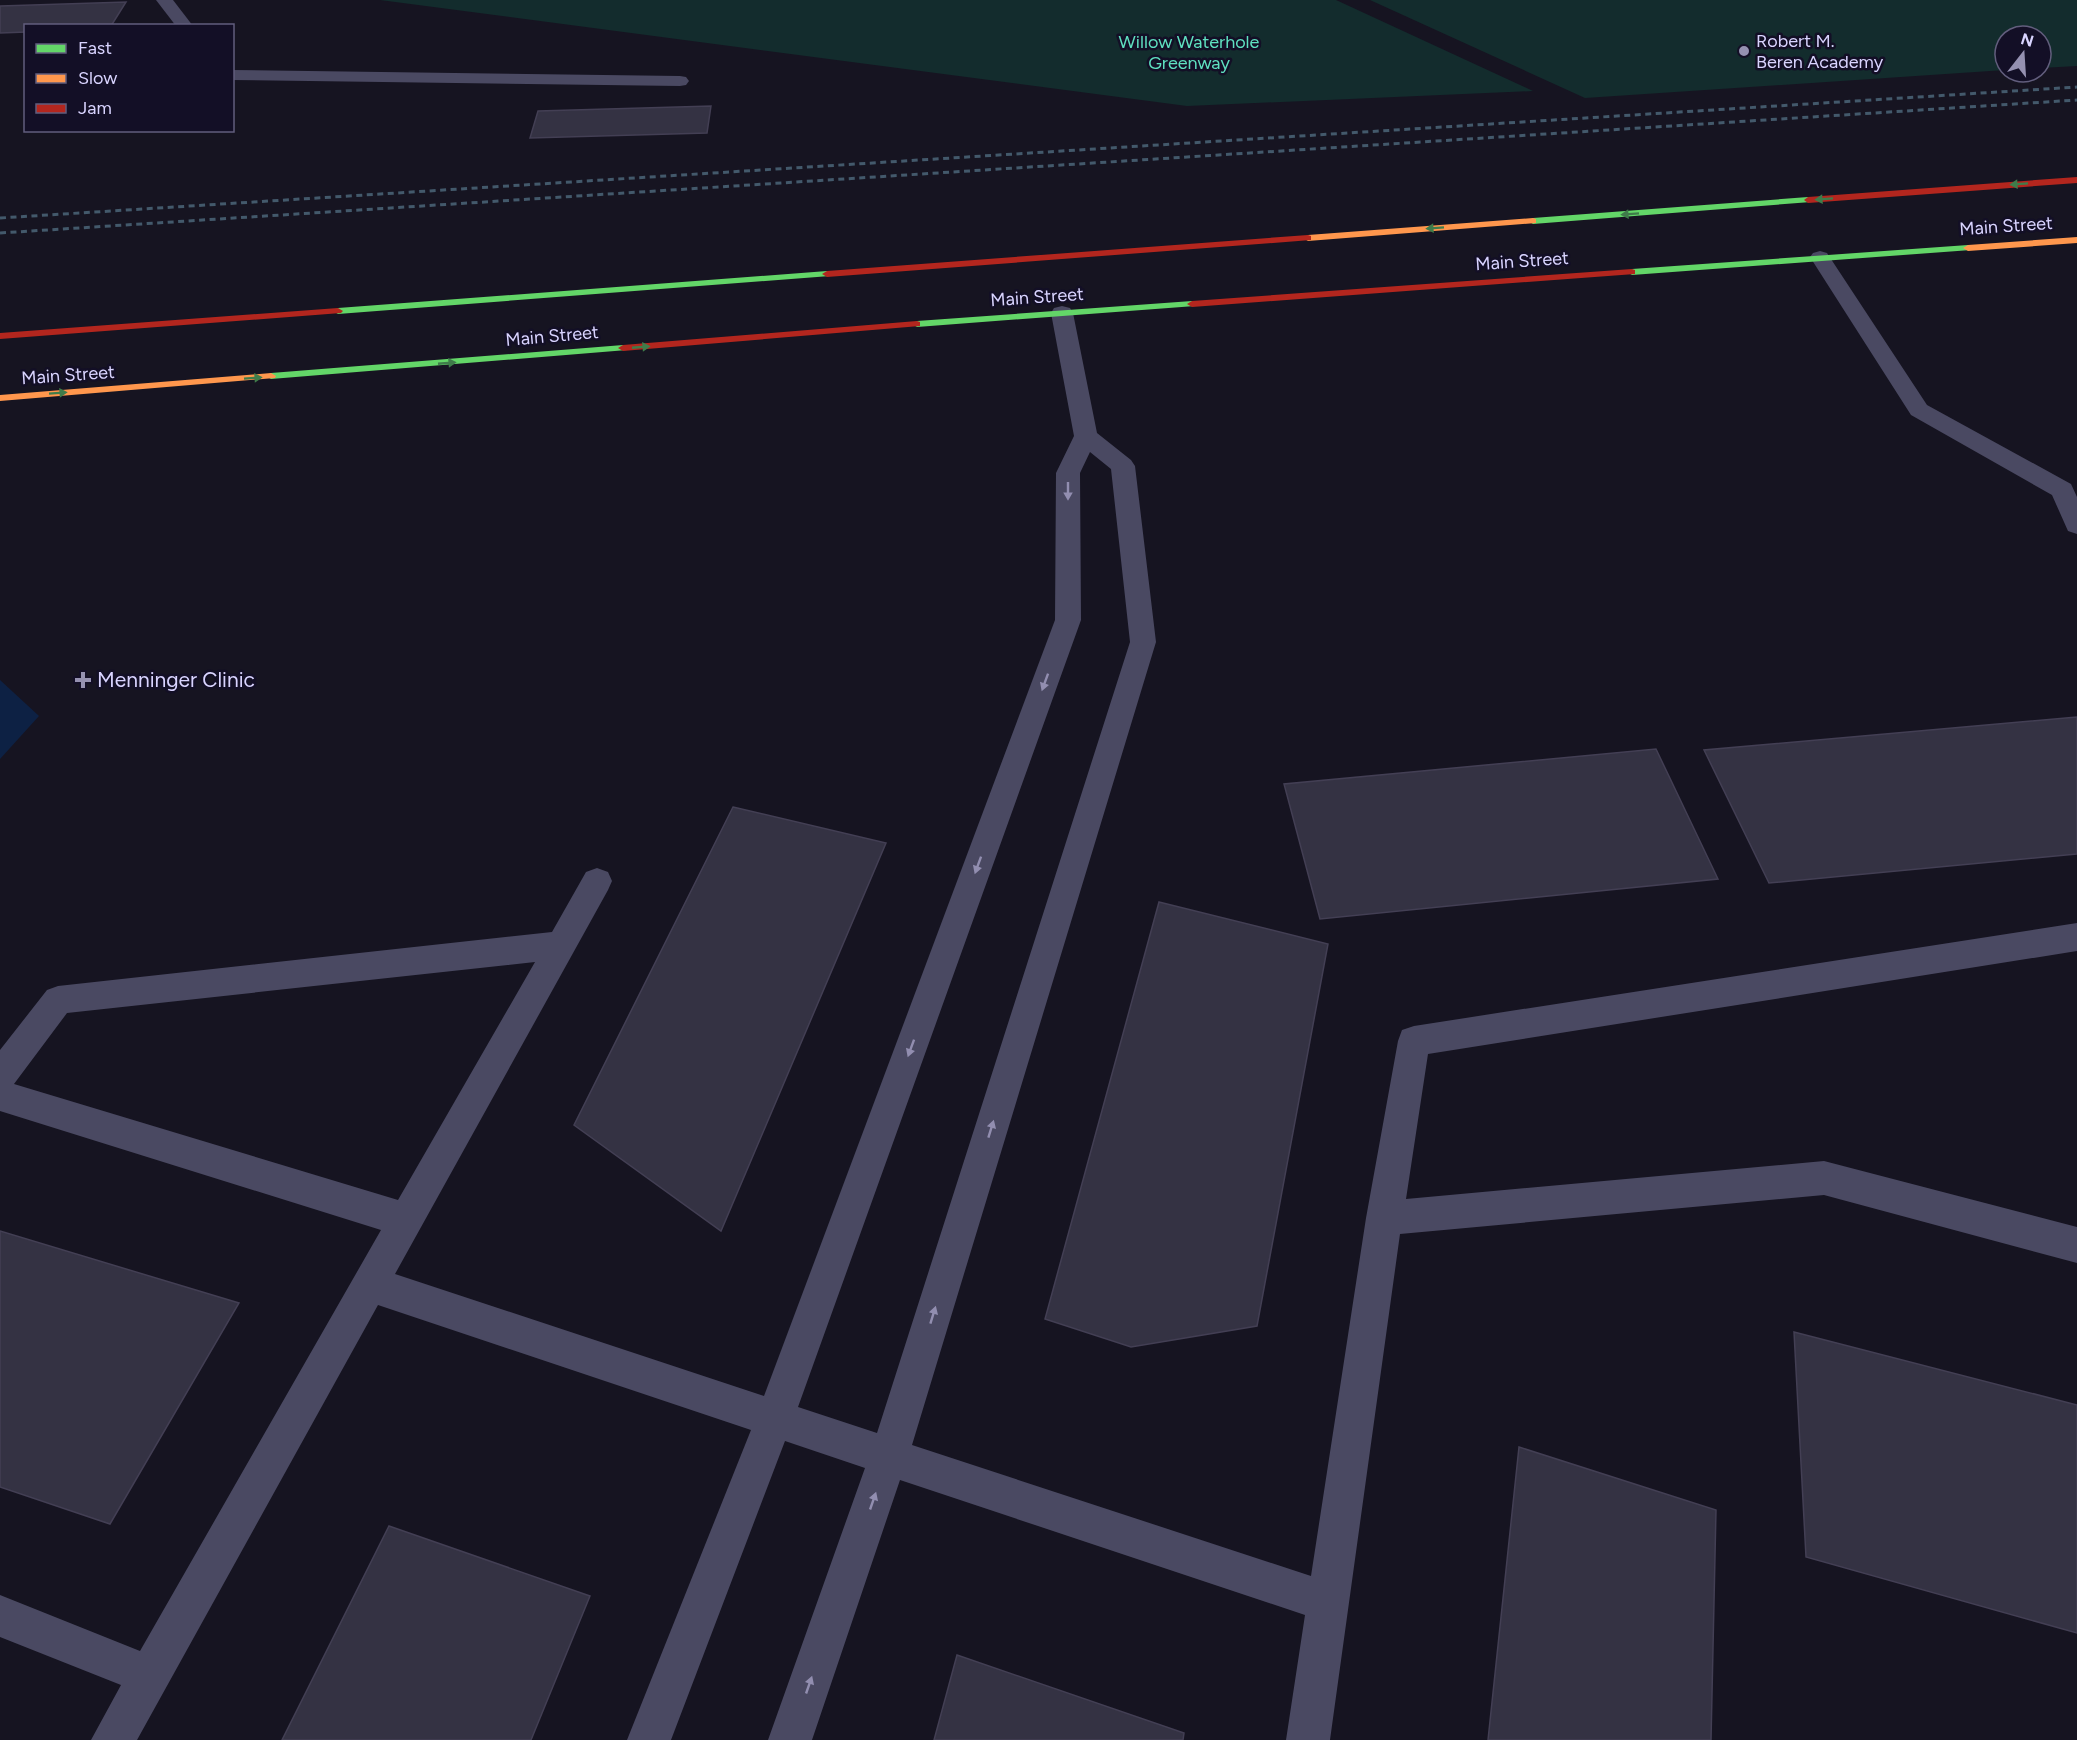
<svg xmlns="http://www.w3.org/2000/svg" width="2077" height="1740" font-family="Figtree,sans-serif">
<rect width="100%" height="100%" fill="#161421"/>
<!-- green -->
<g fill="#132c2d">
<polygon points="380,0 1336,0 1533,91 1187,106"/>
<polygon points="1370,0 2077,0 2077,66 2041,68 2041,36 2005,36 2005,70 1585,98"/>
</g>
<!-- water -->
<polygon fill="#0d2144" points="0,680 39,716 0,759"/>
<!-- building -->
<g fill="#343243" stroke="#433f54" stroke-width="1.5">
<polygon points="126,2 111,26 26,26 26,32 0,33 0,6"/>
<polygon points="711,106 707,133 530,138 538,111"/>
<polygon points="2077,717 2077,854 1769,883 1704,750"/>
<polygon points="1656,749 1718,879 1320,919 1284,784"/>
<polygon points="733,807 886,843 721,1231 574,1125"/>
<polygon points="1159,902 1328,944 1257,1326 1131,1347 1045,1319"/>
<polygon points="0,1231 239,1303 110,1524 0,1487"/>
<polygon points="1794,1332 2077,1405 2077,1633 1806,1557"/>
<polygon points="1519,1447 1716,1510 1711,1740 1488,1740"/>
<polygon points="389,1526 590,1596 531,1740 282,1740"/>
<polygon points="957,1655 1184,1733 1183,1740 934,1740"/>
</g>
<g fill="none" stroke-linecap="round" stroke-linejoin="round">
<!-- lane -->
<g fill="#4a4962" fill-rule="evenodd">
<polygon points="156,0 173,0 193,26 176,26"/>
<polygon points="232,70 680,76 686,77 689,81 686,85 680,86 232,80"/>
<polygon points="1820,251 1827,253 1927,405 2071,484 2077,497 2077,534 2068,531 2052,495 1911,415 1810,257 1813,253"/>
<path d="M1062,306l8,2 3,5 24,120 34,27 4,6 21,176 -244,803 399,131 55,-358 32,-177 4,-11 12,-4 663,-103v28l-649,103 -22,145 418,-38 253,66v36l-253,-68 -424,39 -70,506h-44l19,-125 -405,-135 -88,260h-44l97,-272 -80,-27 -114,299h-44l124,-310 -373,-125 -241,435h-46l30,-55 -121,-48v-42l140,56 241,-421 -381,-119v-61l47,-60 11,-4 494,-54 34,-60 11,-4 11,4 4,9 -4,9 -213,384 369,122 291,-776 1,-147 18,-37 -23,-123 3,-5zM1090,452l21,17 19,173 -253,791 -79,-26 283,-787 -1,-147zM535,962l-137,238 -384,-116 53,-71z"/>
</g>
<!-- fast -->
<g fill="#63d668" fill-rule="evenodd">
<polygon points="1808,197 1812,200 1811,202 1533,224 1528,221 1533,218"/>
<polygon points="1968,245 1973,248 1971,250 1632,275 1627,272 1632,269"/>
<polygon points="827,271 830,272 830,276 338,314 333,311 338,308"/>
<polygon points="1192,301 1195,302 1195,306 917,327 912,324 917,321"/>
<polygon points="623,345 627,346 627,350 271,379 266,376 271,373"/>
</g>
<!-- slow -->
<g fill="#ff974d" fill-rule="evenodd">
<polygon points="1533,218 1536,219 1536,223 1308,241 1303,238 1308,235"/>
<polygon points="2077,237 2077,243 1968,251 1963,248 1968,245"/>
<polygon points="271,373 276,376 275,378 0,401 0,395"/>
</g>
<!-- jam -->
<g fill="#b3261e" fill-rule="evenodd">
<polygon points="2077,177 2077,183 1808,203 1804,200 1808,197"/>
<polygon points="1308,235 1311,236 1311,240 827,277 822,274 827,271"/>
<polygon points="1632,269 1635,270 1635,274 1192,307 1187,304 1192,301"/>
<polygon points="338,308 343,311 341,313 0,339 0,333"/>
<polygon points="917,321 920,322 920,326 623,351 618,348 623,345"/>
</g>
<!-- rail -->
<g stroke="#43596b" stroke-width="3" stroke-dasharray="6 4.5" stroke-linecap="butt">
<polyline points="0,218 2077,87"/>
<polyline points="0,233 2077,100"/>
</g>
</g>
<!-- one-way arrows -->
<defs><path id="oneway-solid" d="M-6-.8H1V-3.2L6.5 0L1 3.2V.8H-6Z" transform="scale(1.5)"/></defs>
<g fill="#3f7c4a">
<use href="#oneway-solid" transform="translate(2019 184) rotate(176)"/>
<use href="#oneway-solid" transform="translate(1824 199) rotate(176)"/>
<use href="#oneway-solid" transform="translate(1630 214) rotate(176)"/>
<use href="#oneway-solid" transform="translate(1435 228) rotate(176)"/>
<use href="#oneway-solid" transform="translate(641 347) rotate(-5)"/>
<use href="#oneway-solid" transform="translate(447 363) rotate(-5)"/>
<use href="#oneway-solid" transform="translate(253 378) rotate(-4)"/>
<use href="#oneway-solid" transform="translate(58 393) rotate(-4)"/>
</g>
<g fill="#928eb0">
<use href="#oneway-solid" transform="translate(1068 491) rotate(90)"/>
<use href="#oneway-solid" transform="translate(1045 682) rotate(110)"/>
<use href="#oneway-solid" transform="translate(978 865) rotate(110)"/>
<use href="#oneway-solid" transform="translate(911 1048) rotate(110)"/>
<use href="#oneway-solid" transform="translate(991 1129) rotate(-73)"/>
<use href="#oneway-solid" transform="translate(933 1315) rotate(-73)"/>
<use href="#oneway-solid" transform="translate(873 1501) rotate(-71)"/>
<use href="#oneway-solid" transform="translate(809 1685) rotate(-71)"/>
</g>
<!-- markers -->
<g fill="#9591b1" stroke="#130f26" stroke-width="2">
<circle cx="1744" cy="51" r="6"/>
<path d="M80 671h6v6h6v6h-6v6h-6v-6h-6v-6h6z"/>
</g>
<g text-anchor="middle" stroke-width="5" stroke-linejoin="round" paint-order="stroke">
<!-- far-poi labels -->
<g font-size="18" fill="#d9d4ff" stroke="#130f26" text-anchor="start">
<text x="1756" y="47">Robert M.<tspan x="1756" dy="21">Beren Academy</tspan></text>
</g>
<!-- far-park labels -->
<g font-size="18" fill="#5fe0c0" stroke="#130f26">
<text x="1189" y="48">Willow Waterhole<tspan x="1189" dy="21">Greenway</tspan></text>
</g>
<!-- far-street labels -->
<g font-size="18" fill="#d9d4ff" stroke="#130f26">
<text transform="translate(2006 226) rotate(-4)" y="6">Main Street</text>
<text transform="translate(1522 261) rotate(-4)" y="6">Main Street</text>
<text transform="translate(1037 297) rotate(-4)" y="6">Main Street</text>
<text transform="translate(552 336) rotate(-5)" y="6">Main Street</text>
<text transform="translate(68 375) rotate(-4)" y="6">Main Street</text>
</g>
<!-- poi labels -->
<g font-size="21" fill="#d9d4ff" stroke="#130f26" text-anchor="start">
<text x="97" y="687">Menninger Clinic</text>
</g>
</g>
<!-- legend -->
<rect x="24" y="24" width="210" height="108" fill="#130f26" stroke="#625e7d" stroke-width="1.5"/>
<rect x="36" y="44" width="30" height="9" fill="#63d668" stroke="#625e7d" stroke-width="1.5"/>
<text x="78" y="54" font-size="18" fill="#d9d4ff">Fast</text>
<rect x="36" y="74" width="30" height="9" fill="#ff974d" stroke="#625e7d" stroke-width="1.5"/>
<text x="78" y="84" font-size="18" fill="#d9d4ff">Slow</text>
<rect x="36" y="104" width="30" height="9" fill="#b3261e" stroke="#625e7d" stroke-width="1.5"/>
<text x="78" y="114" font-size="18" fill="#d9d4ff">Jam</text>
<!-- north arrow -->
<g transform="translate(2023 54) rotate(17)"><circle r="28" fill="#130f26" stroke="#625e7d" stroke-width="1.5"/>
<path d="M0-4.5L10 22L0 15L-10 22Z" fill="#9591b1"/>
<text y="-9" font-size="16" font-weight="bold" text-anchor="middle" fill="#d9d4ff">N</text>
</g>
</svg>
